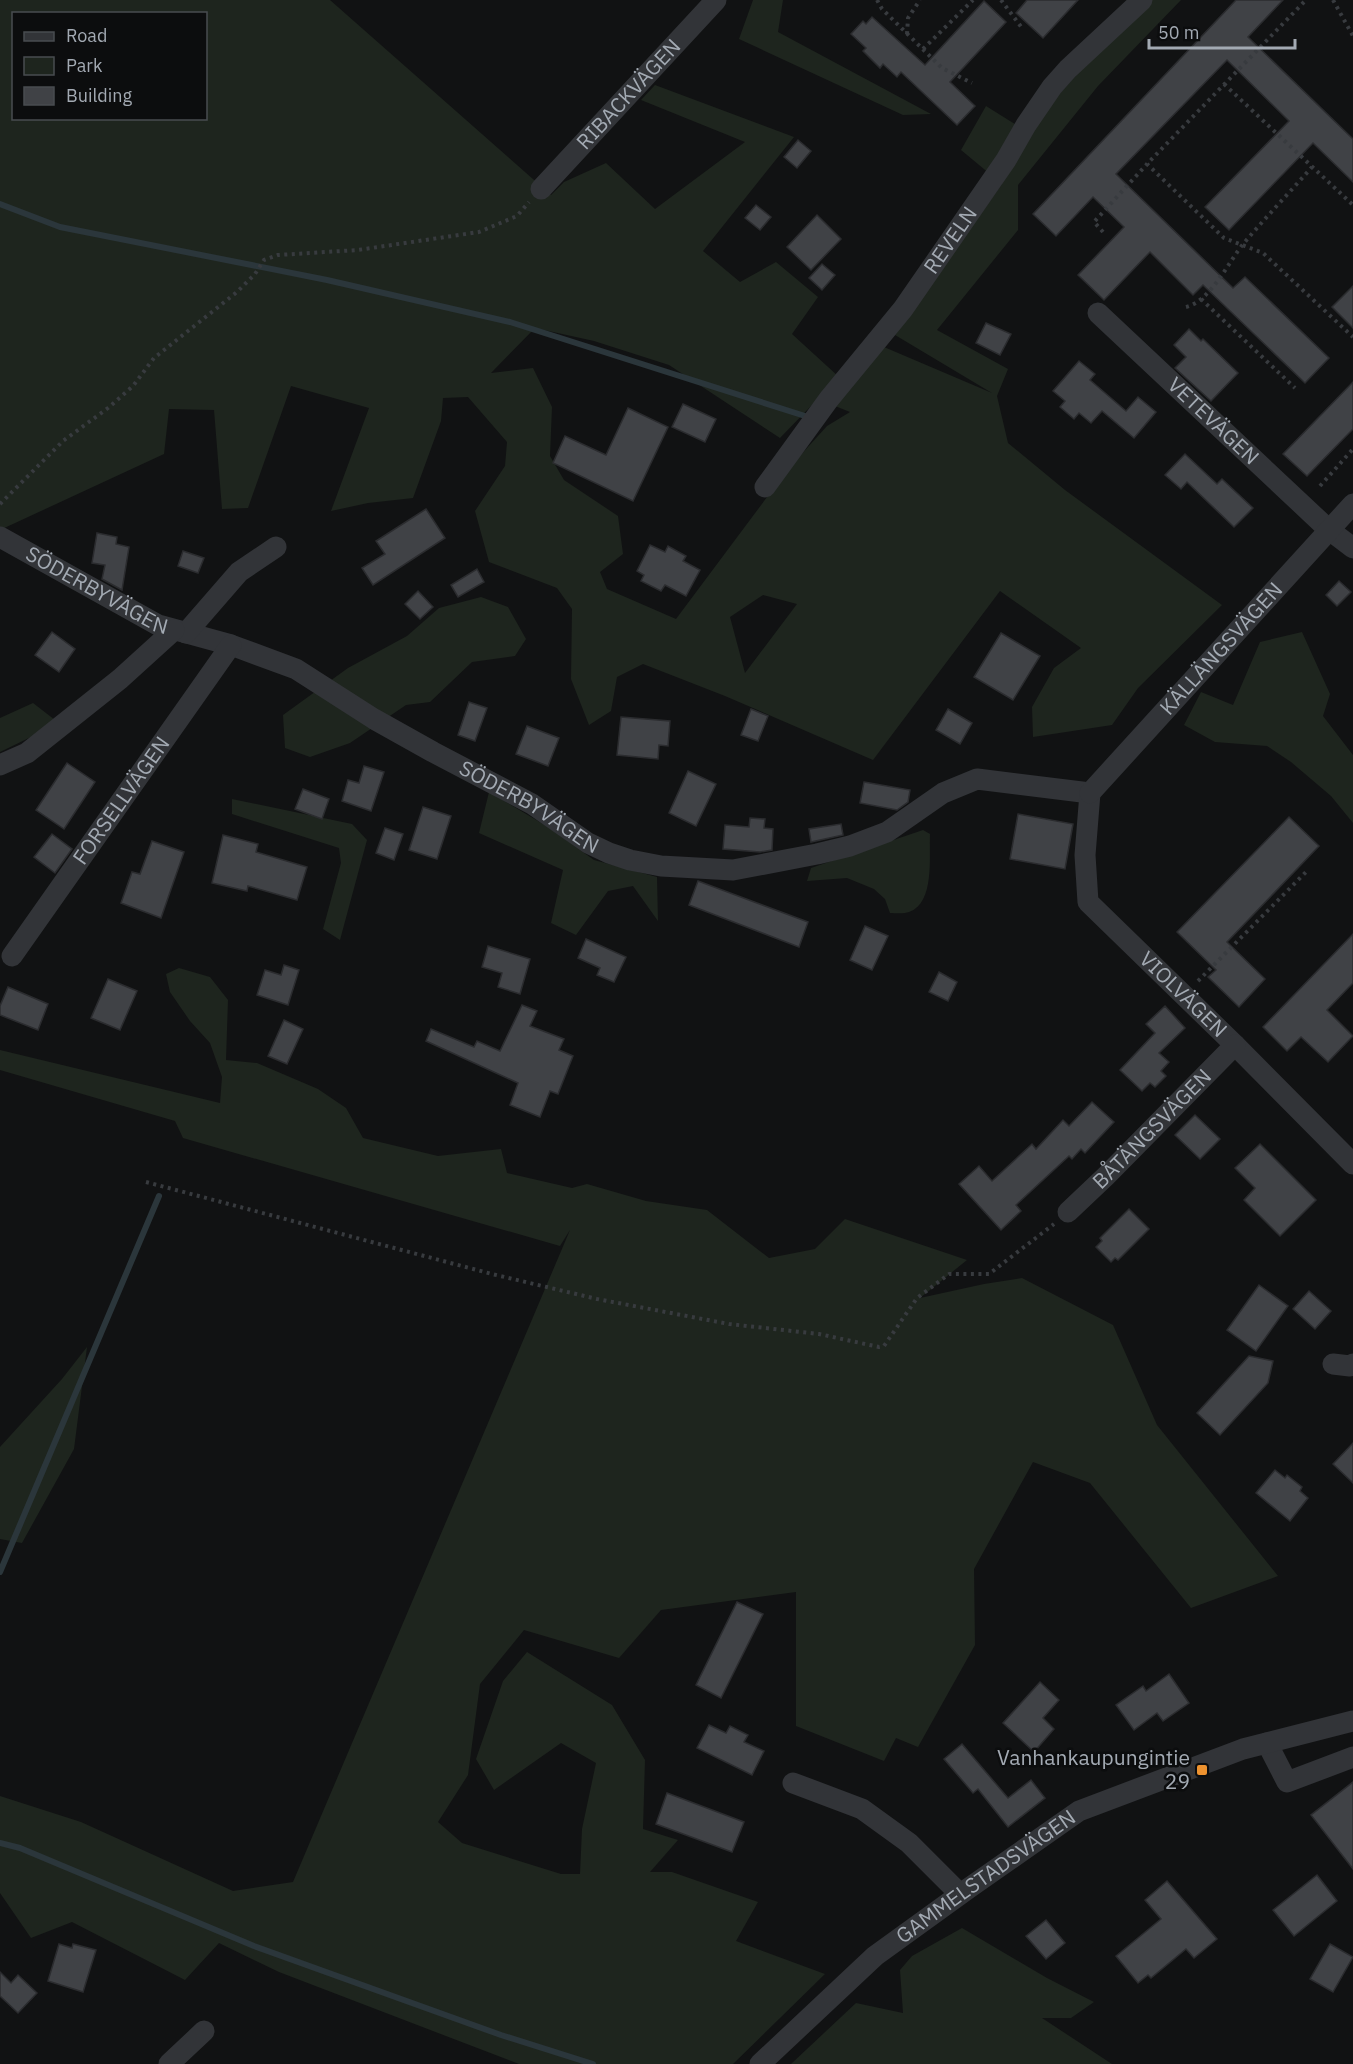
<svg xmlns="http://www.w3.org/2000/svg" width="1353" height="2064" font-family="'IBM Plex Sans',sans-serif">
<rect width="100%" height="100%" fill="#111213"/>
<!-- green -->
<g fill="#1e251e" fill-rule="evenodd">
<path d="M0,0h330l221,195 13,-13 42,-19 49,46 90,-67 -104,-42 14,-15 139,52 -91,114 37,31 36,-20 42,35 -26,37 47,43 -59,61 -111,-73 -75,-24 -59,-13 -44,45 42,-5 19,39 -2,49 14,24 54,36 5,38 -23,18 7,17 69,30 112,-150 39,-43 23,-14 -15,-6 49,-59 108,46 -97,-58 107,-151 -41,-34 25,-44 40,25 118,-131h37l-83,86 -80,99v45l-81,100 71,39 -11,27 11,47 57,47 157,115 -84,83 -26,37 -79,12 -1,-30 22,-39 27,-20 -81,-57 -127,169 -148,-64 -82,-32 -26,13 -6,34 -22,14 -18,-46 1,-70 -15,-21 -68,-26 -14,-51 30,-45 2,-24 -39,-45 -25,1 -2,23 -28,77 -45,5 -37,8 38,-103 -78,-22 -43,122 -26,1 -8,-99 -45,-1 -5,45 -164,76zM14,14h192v104h-192zM763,595l34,9 -52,69 -15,-56z"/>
<polygon points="753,0 783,0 778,32 931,114 903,115 739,39"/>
<polygon points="481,597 508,607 526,639 515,656 472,662 430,702 406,705 350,743 310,757 285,748 283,715 348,668 407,636 439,608"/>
<polygon points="1302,632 1330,694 1323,716 1353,755 1353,823 1331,796 1291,762 1267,746 1215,742 1184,725 1201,692 1233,705 1260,642"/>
<polygon points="33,703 55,720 35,735 0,752 0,718"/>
<polygon points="489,792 548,827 594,860 657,877 658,921 633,886 608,891 576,935 551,923 563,870 479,833"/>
<polygon points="232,799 352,824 367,840 340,940 323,929 341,863 339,848 232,814"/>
<path d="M923,830l7,4c-1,23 5,69 -21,78 -5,2 -14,1 -19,1l-5,-14 -11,-10 -27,-11 -40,3 4,-13z"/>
<polygon points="179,968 210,977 228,1000 226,1060 257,1063 318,1089 346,1108 363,1138 438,1156 501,1149 507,1173 572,1188 587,1184 646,1201 707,1210 769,1258 815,1249 845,1219 967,1260 920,1298 984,1284 1022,1278 1113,1325 1157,1425 1278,1576 1191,1608 1090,1483 1033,1462 974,1569 975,1645 918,1747 896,1738 884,1761 796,1726 796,1592 661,1610 619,1658 524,1630 480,1684 468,1775 438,1822 462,1843 561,1874 580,1874 582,1829 596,1763 561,1743 494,1790 476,1759 503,1681 527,1652 612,1705 645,1760 643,1829 678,1840 650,1872 672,1872 758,1902 736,1941 825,1974 733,2064 519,2064 279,1972 219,1943 185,1980 72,1922 31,1938 0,1893 0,1796 81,1822 233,1891 293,1882 570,1230 560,1246 183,1138 175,1121 0,1070 0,1050 220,1103 222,1077 210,1043 190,1021 170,992 166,974"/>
<polygon points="87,1347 74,1449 22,1543 0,1539 0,1447 62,1379"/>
<polygon points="962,1928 1047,1978 1094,2002 1071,2018 1042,2018 1112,2064 791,2064 856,2003 903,2013 900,1970 912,1956"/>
</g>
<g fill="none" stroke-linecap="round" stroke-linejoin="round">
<!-- stream -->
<g stroke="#2b363b" stroke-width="6">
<polyline points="0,204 60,227 327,280 510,322 805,416"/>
<polyline points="0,1572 159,1196"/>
<polyline points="0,1843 20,1848 254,1946 501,2035 593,2064"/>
</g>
</g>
<!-- building -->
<g fill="#404246" stroke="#2b2c2f" stroke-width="1.5">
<polygon points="1027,0 1078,0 1043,38 1016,13"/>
<polygon points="1236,0 1283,0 1248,37 1353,139 1353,182 1313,143 1229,230 1205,207 1289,121 1227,60 1116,174 1233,288 1245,277 1329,358 1305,383 1203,285 1193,295 1150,252 1104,300 1078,275 1124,227 1093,197 1056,236 1033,214"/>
<polygon points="984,1 1006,22 950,82 975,106 957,125 901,72 897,77 883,64 880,68 863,51 866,48 851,34 863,21 866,24 872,17 925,65"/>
<polygon points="798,140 811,151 797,168 784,157"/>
<polygon points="756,205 771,217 760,230 745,218"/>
<polygon points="817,215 841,239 811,270 787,247"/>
<polygon points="822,264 835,275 822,290 809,278"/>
<polygon points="1353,286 1353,328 1332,307"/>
<polygon points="986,323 1011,334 1000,355 976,343"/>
<polygon points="1189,329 1201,341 1203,339 1238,373 1211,401 1175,368 1186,357 1174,345"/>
<polygon points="1079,361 1095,374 1090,380 1126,411 1138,397 1156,412 1134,438 1102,411 1091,423 1079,413 1074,419 1060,407 1065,401 1053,391"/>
<polygon points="1353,382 1353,429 1307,476 1283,454"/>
<polygon points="683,404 716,419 705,442 672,427"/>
<polygon points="628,408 668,427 633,501 553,463 565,436 606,455"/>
<polygon points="1185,454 1217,484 1222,479 1253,508 1234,527 1187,482 1181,489 1165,475"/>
<polygon points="426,509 445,538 373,585 362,568 385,554 376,541"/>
<polygon points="97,533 117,537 116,544 129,547 122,590 102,579 105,565 92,563"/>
<polygon points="650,545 665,552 668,546 686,556 683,561 700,570 686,596 665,585 661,591 641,581 644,575 637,571"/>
<polygon points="183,551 204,558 198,573 178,566"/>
<polygon points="477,569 484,582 458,597 451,585"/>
<polygon points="1339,581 1351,592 1337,606 1326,595"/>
<polygon points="418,591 433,607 420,619 405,604"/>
<polygon points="52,632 75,649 59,672 35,655"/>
<polygon points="1001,633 1040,656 1013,700 974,677"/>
<polygon points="469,702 487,708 475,741 458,735"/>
<polygon points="751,709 768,716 758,741 741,735"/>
<polygon points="948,709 972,723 960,744 936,730"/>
<polygon points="621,717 670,721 668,746 659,745 658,759 617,755"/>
<polygon points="527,726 559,738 548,766 516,754"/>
<polygon points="67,763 95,782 64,829 36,810"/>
<polygon points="364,766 384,772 371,811 342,801 348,780 359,783"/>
<polygon points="688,771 716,784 696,826 669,813"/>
<polygon points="864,782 910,790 908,802 897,810 860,803"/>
<polygon points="303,789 329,799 322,819 295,809"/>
<polygon points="423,807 451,816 437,859 409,850"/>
<polygon points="1018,814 1073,824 1065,869 1010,859"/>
<polygon points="1289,817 1319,846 1227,942 1265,979 1239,1007 1208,977 1216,970 1177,932"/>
<polygon points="750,818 765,819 764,828 773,829 772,850 760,852 723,849 725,825 749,827"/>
<polygon points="841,824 843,835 811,842 809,829"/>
<polygon points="385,828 403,834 394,860 376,853"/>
<polygon points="52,834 72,849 55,873 34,857"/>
<polygon points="223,835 258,844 256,852 307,867 297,900 248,886 247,891 212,883"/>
<polygon points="152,841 184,852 161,918 121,903 132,872 140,874"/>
<polygon points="698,881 808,922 799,947 689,905"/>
<polygon points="865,926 888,936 872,970 850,960"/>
<polygon points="1353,934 1353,983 1327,1010 1353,1036 1328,1062 1301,1037 1287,1051 1263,1027"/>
<polygon points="586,939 626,957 614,982 597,975 600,968 578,958"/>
<polygon points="488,946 530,959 520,994 498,987 502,973 482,967"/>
<polygon points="284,965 299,970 288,1005 257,995 265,970 281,975"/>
<polygon points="939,972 957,982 948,1001 929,992"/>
<polygon points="108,979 137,991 120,1030 91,1018"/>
<polygon points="8,987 48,1004 38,1030 0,1015 0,1006"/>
<polygon points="522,1005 537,1011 530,1026 564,1039 559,1050 573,1056 558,1094 550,1091 540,1117 510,1105 518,1083 426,1041 431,1029 474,1047 477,1041 500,1051"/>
<polygon points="1165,1006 1185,1028 1159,1053 1169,1062 1161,1071 1166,1076 1155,1087 1150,1083 1142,1091 1120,1070 1155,1033 1146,1024"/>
<polygon points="284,1020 303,1029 287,1064 268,1056"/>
<polygon points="1092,1102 1114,1122 1085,1153 1081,1149 1072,1159 1069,1156 1016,1205 1021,1211 1001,1230 959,1184 979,1166 992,1181 1032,1144 1036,1149 1063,1120 1069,1126"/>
<polygon points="1195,1115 1220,1139 1200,1159 1175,1135"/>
<polygon points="1260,1144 1316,1200 1280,1236 1244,1200 1255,1188 1235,1168"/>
<polygon points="1129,1209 1149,1229 1118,1260 1115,1258 1111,1262 1096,1247 1102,1241 1100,1238"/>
<polygon points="1259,1285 1288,1306 1256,1351 1227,1330"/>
<polygon points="1309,1291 1331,1311 1315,1329 1293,1309"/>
<polygon points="1249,1356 1273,1361 1268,1383 1220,1435 1197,1413"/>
<polygon points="1353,1443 1353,1483 1333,1464"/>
<polygon points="1275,1470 1285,1478 1287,1475 1302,1487 1300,1491 1308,1498 1290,1521 1256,1493"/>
<polygon points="737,1602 763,1614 721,1698 696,1685"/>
<polygon points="1169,1674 1189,1703 1163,1721 1157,1713 1134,1730 1116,1705 1143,1686 1146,1691"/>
<polygon points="1040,1682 1059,1700 1043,1718 1054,1729 1034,1752 1003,1723"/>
<polygon points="709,1725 726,1733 730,1726 748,1735 744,1742 764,1751 752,1775 697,1748"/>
<polygon points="962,1744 1008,1798 1031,1780 1045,1798 1008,1827 978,1789 973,1793 944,1759"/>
<polygon points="1353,1782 1353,1869 1311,1815"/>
<polygon points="667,1793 744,1822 732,1852 656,1824"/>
<polygon points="1317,1875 1337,1901 1294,1936 1273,1910"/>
<polygon points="1167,1881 1217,1939 1194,1958 1186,1949 1151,1978 1148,1975 1138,1983 1116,1956 1161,1919 1145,1900"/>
<polygon points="1046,1920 1065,1943 1046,1959 1026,1936"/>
<polygon points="59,1944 72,1948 73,1944 96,1950 83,1992 48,1981"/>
<polygon points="1330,1944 1353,1957 1333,1992 1310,1979"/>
<polygon points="0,1972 11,1983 18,1975 37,1993 18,2013 0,1996"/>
</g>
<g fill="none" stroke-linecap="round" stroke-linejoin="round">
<!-- path -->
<g stroke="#383b3f" stroke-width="4" stroke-dasharray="3 4.5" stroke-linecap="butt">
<polyline points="877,0 882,9 942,68 972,83"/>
<polyline points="1001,0 1022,28"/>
<polyline points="1333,0 1353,36"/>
<polyline points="1304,2 1147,164 1224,238 1263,253 1353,337"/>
<polyline points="907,34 908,18 920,0"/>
<polyline points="923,49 973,0"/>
<polyline points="1224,84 1353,205"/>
<polyline points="1103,232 1094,222 1147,164"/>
<polyline points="1201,299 1295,388"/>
<path d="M1186,307c25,-6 42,-45 58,-64 22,-26 46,-51 68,-76"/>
<polyline points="1320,486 1353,449"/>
<polyline points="0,504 63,441 108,408 133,386 154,358 237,292 255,274 264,260 278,255 358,250 479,232 517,216 529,202"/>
<polyline points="1198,981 1307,871"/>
<polyline points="146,1182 492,1274 597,1299 729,1324 819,1334 879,1347 884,1346 917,1298 949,1274 989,1274 1054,1224"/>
</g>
<!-- minor -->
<g stroke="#323438" stroke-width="21">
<path id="s1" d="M541,189l175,-189"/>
<path id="s2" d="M1098,313l230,216 25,19"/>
<path id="s3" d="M765,487l64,-88 74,-90 103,-149 20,-35 26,-38 16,-18 74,-69"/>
<path id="s4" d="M0,537l158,88 73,20 65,24 78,50 59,33 99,52 56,39 21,10 21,7 31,6 72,4 84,-16 33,-8 37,-14 56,-39 34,-14 113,14"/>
<polyline points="186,633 239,572 276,547"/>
<polyline points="0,765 27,753 120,679 174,630"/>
<path id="s5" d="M1090,793l-5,62 3,47 147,143 118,119"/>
<path id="s6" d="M1090,793l263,-289"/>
<path id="s7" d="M12,956l219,-311"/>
<path id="s8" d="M1068,1212l38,-36 129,-131"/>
<polyline points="1333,1364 1350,1366 1353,1364"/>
<polyline points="1267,1743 1287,1782 1353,1757"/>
<polyline points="793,1783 862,1809 909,1843 960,1894"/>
<polyline points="169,2064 204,2031"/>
<path id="s9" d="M760,2064l115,-108 94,-68 110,-77 164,-62 110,-28"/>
</g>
</g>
<!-- markers -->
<rect fill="#ed922f" stroke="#0c0d0e" stroke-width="2" x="1196" y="1764" width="12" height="12" rx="3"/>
<g text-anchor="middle" stroke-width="5" stroke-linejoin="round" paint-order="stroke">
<!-- street labels -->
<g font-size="21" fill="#a3aab3" stroke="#0c0d0e">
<text dy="7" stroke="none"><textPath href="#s1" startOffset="129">RIBACKVÄGEN</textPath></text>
<text dy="7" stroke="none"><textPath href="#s3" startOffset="309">REVELN</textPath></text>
<text dy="7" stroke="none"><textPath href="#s2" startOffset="158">VETEVÄGEN</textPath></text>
<text dy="7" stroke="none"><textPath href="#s4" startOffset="111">SÖDERBYVÄGEN</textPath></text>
<text dy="7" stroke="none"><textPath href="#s6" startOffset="195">KÄLLÄNGSVÄGEN</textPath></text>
<text dy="7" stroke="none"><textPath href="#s7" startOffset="190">FORSELLVÄGEN</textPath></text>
<text dy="7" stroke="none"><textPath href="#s4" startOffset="597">SÖDERBYVÄGEN</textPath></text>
<text dy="7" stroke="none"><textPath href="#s5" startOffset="242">VIOLVÄGEN</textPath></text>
<text dy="7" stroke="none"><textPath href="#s8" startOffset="118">BÅTÄNGSVÄGEN</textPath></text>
<text dy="7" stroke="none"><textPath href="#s9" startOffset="294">GAMMELSTADSVÄGEN</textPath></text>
</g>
<!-- poi labels -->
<g font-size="21" fill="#a3aab3" stroke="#0c0d0e" text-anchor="end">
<text x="1190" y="1765">Vanhankaupungintie<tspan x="1190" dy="24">29</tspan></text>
</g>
</g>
<!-- legend -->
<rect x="12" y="12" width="195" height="108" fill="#0c0d0e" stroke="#484c50" stroke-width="1.5"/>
<rect x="24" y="32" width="30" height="9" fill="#323438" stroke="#484c50" stroke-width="1.5"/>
<text x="66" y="42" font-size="18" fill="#a3aab3">Road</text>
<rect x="24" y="57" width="30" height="18" fill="#1e251e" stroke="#484c50" stroke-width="1.5"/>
<text x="66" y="72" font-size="18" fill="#a3aab3">Park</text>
<rect x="24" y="87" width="30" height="18" fill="#404246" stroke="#484c50" stroke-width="1.5"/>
<text x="66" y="102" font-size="18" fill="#a3aab3">Building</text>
<!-- scale -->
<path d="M1149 39v9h146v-9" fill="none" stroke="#a3aab3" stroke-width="3"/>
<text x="1158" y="39" font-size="18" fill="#a3aab3" stroke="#0c0d0e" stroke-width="4.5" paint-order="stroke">50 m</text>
</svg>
